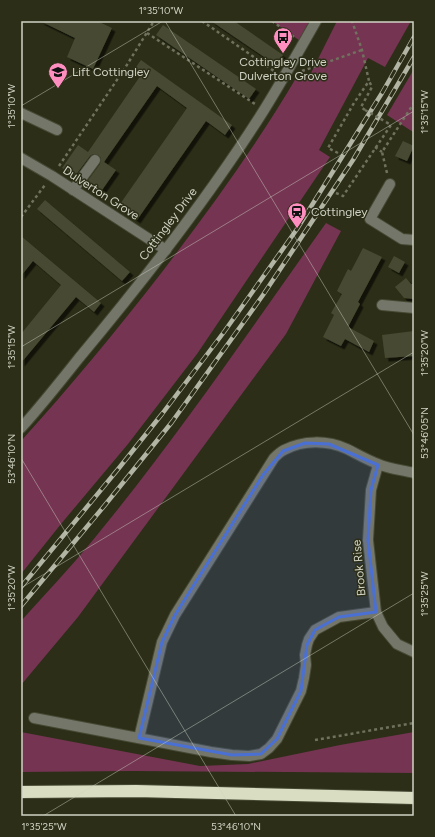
<svg xmlns="http://www.w3.org/2000/svg" width="435" height="837" font-family="Figtree,sans-serif">
<defs>
<filter id="shadow"><feDropShadow dx="3.5" dy="3.5" stdDeviation="0" flood-color="#0009"/></filter>
</defs>
<rect width="100%" height="100%" fill="#2c2e17"/>
<!-- green -->
<g fill="#743452">
<polygon points="272,21 316,21 303,43"/>
<path d="M337,21h74l-26,46 -17,-9 -49,92 11,7 -133,197 -69,90 -67,80 -40,50v-133c49,-54 96,-111 141,-169 48,-63 94,-126 134,-194l14,-3z"/>
<polygon points="414,69 414,131 413,132 387,115"/>
<path d="M326,223l15,8 -55,103 -208,283 -57,68v-64c24,-27 49,-53 72,-81 83,-101 157,-210 233,-317z"/>
<polygon points="21,732 200,766 248,764 340,745 414,732 414,773 133,771 21,772"/>
</g>
<!-- building -->
<g fill="#464a31" filter="url(#shadow)">
<polygon points="40,21 97,21 112,28 93,69 67,57 75,38"/>
<polygon points="211,21 234,21 283,55 276,65"/>
<polygon points="163,25 256,89 249,99 156,35"/>
<polygon points="141,60 232,125 225,135 206,121 137,220 118,207 187,108 157,86 104,162 116,170 100,193 86,183 100,164 101,158 98,155 93,154 90,156 75,176 62,168 78,145 88,152 141,75 134,70"/>
<polygon points="403,141 414,146 407,161 395,156"/>
<polygon points="45,200 130,272 122,281 37,209"/>
<polygon points="21,236 101,303 94,312 76,297 21,363 21,334 61,285 33,261 21,276"/>
<polygon points="363,248 382,257 358,302 360,304 348,327 374,341 369,352 345,339 341,346 323,337 334,315 331,313 342,294 337,291 348,269 351,271"/>
<polygon points="394,256 405,262 399,273 388,267"/>
<polygon points="406,278 411,284 414,284 414,299 404,298 395,287"/>
<polygon points="414,331 414,356 385,358 382,335"/>
</g>
<g fill="none" stroke-linecap="round" stroke-linejoin="round">
<defs>
<g id="minor">
<polyline points="21,113 57,130"/>
<polyline points="21,158 52,176 166,250"/>
<polyline points="390,184 370,219 402,239 414,240"/>
<polyline points="73,190 95,160"/>
<polyline points="382,305 414,308"/>
<path d="M21,428c20,-22 39,-46 58,-70 66,-79 130,-161 185,-248 18,-29 35,-59 52,-89"/>
<polyline points="378,465 371,490 368,540 376,612 383,627 397,644 414,652"/>
<polyline points="34,718 211,752 232,755 249,756 261,754 269,748 277,739 301,691 304,678 306,665 305,655 307,645 309,639 315,630 339,617 376,612"/>
<path d="M139,738l23,-96 13,-27 99,-157c3,-3 6,-6 10,-8 19,-10 43,-10 63,-1 10,5 20,11 31,15 11,5 24,6 36,9"/>
</g>
<polyline id="highway" points="21,792 136,791 414,798"/>
</defs>
<!-- minor casing -->
<use href="#minor" stroke="#464933" stroke-width="12"/>
<!-- highway casing -->
<use href="#highway" stroke="#464933" stroke-width="14"/>
<!-- path -->
<g stroke="#70725e" stroke-width="2.5" stroke-dasharray="3 3" stroke-linecap="butt">
<polyline points="202,21 274,71"/>
<polyline points="272,21 294,37"/>
<polyline points="147,33 255,104"/>
<polyline points="302,71 362,50"/>
<polyline points="365,110 361,107 372,87 369,81"/>
<polyline points="375,147 382,152"/>
<polyline points="338,153 328,148 354,103 369,81 362,50 352,21"/>
<polyline points="59,166 125,68 154,21"/>
<polyline points="387,173 382,152 414,103"/>
<polyline points="336,193 343,196 391,125 386,122"/>
<polyline points="21,217 45,185"/>
<polyline points="315,740 414,723"/>
</g>
<!-- minor -->
<use href="#minor" stroke="#74766a" stroke-width="10"/>
<!-- highway -->
<use href="#highway" stroke="#d9ddc1" stroke-width="12"/>
<defs>
<g id="rail">
<polyline points="21,587 119,468 162,414 224,332 297,229 382,93 414,37"/>
<polyline points="21,606 105,505 172,422 263,295 353,160 414,57"/>
</g>
</defs>
<!-- rail casing -->
<use href="#rail" stroke="#b2b5a4" stroke-width="4.5"/>
<!-- rail -->
<use href="#rail" stroke="#2c2e17" stroke-width="3" stroke-dasharray="9" stroke-linecap="butt"/>
<!-- path-bridge -->
<polyline stroke="#70725e" stroke-width="2.5" stroke-dasharray="3 3" stroke-linecap="butt" points="365,110 386,122"/>
</g>
<!-- marked area -->
<path fill="#4a70d3" fill-opacity="0.2" stroke="#4a70d3" stroke-width="3" stroke-linejoin="round" d="M305,443l24,1 49,21 -7,25 -3,50 8,72 -37,5 -24,13 -8,15 -6,46 -24,48 -16,15 -29,1 -93,-17 23,-96 13,-27 88,-140 20,-24z"/>
<!-- ticks -->
<path fill="none" stroke="#d1d4c5" stroke-width="1" stroke-opacity="0.45" d="M165,21l249,414M21,106l142,-85M21,347l393,-236M21,458l215,358M21,588l393,-236M43,816l371,-223"/>
<!-- icons -->
<defs>
<symbol id="bus-pin" viewBox="-11 -11 22 30"><path d="M0 17L-7.5 6A9.5 9.5 0 1 1 7.5 6Z" fill="#fd8ebf" stroke="#2c2e17"/><path d="M-5-6H5V4H4V6H2V4H-2V6H-4V4H-5ZM-3.5-4V0h7V-4ZM-3.5 1.2v1.5H-2V1.2ZM2 1.2v1.5H3.5V1.2Z" fill="#111"/></symbol>
<symbol id="school-pin" viewBox="-11 -11 22 30"><path d="M0 17L-7.5 6A9.5 9.5 0 1 1 7.5 6Z" fill="#fd8ebf" stroke="#2c2e17"/><path d="M0-5L7-2L0 1L-7-2ZM-4 1L0 2.5L4 1V4Q0 6-4 4Z" fill="#111"/></symbol>
<symbol id="station-pin" viewBox="-11 -11 22 30"><path d="M0 17L-7.5 6A9.5 9.5 0 1 1 7.5 6Z" fill="#fd8ebf" stroke="#2c2e17"/><path d="M-3-6H3Q5-6 5-4V2Q5 4 3 4L4.5 6H3L1.5 4h-3L-3 6H-4.5L-3 4Q-5 4-5 2V-4Q-5-6-3-6ZM-3.5-4v3h7v-3ZM-3.5 1v1.5H-2V1ZM2 1v1.5H3.5V1Z" fill="#111"/></symbol>
</defs>
<g fill-rule="evenodd">
<use href="#bus-pin" x="272" y="26" width="22" height="30"/>
<use href="#school-pin" x="47" y="61" width="22" height="30"/>
<use href="#station-pin" x="286" y="201" width="22" height="30"/>
</g>
<g text-anchor="middle" stroke-width="3" stroke-linejoin="round" paint-order="stroke">
<!-- poi labels -->
<g font-size="12" fill="#d1d4c5" stroke="#2c2e17" text-anchor="start">
<text x="283" y="66" text-anchor="middle">Cottingley Drive<tspan x="283" dy="14">Dulverton Grove</tspan></text>
<text x="72" y="76">Lift Cottingley</text>
<text x="311" y="216">Cottingley</text>
</g>
<!-- street labels -->
<g font-size="12" fill="#d1d4c5" stroke="#2c2e17">
<text transform="translate(101 193) rotate(33)" y="4">Dulverton Grove</text>
<text transform="translate(168 224) rotate(-53)" y="4">Cottingley Drive</text>
<text transform="translate(359 568) rotate(-95)" y="4">Brook Rise</text>
</g>
</g>
<!-- border -->
<rect width="435" height="837" fill="none" stroke="#2c2e17" stroke-width="44"/>
<rect x="22" y="22" width="391" height="793" fill="none" stroke="#d1d4c5" stroke-width="1.5"/>
<g font-size="10" text-anchor="middle" fill="#d1d4c5">
<text x="161" y="14">1°35'10"W</text>
<text transform="translate(11 106) rotate(-90)" y="4">1°35'10"W</text>
<text transform="translate(424 112) rotate(-90)" y="4">1°35'15"W</text>
<text transform="translate(11 347) rotate(-90)" y="4">1°35'15"W</text>
<text transform="translate(424 353) rotate(-90)" y="4">1°35'20"W</text>
<text transform="translate(424 433) rotate(-90)" y="4">53°46'05"N</text>
<text transform="translate(11 459) rotate(-90)" y="4">53°46'10"N</text>
<text transform="translate(11 588) rotate(-90)" y="4">1°35'20"W</text>
<text transform="translate(424 594) rotate(-90)" y="4">1°35'25"W</text>
<text x="44" y="830">1°35'25"W</text>
<text x="236" y="830">53°46'10"N</text>
</g>
</svg>
